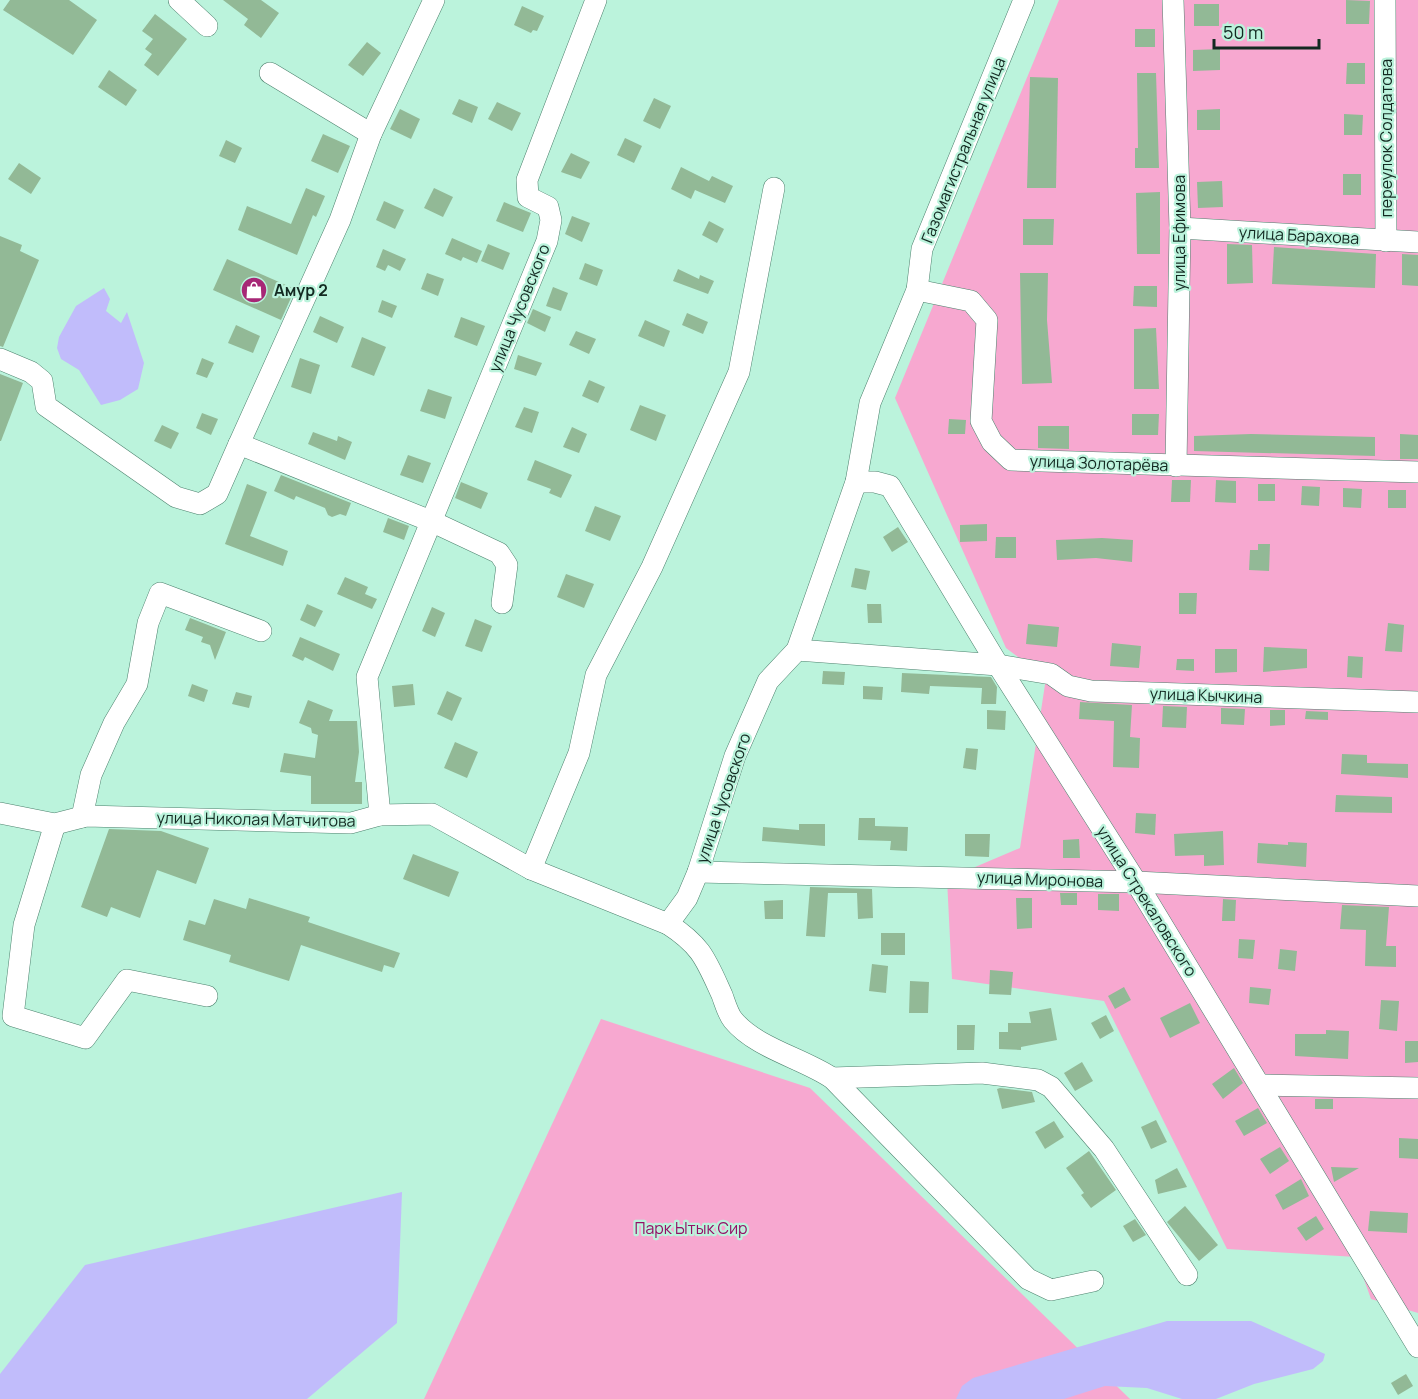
<svg xmlns="http://www.w3.org/2000/svg" width="1418" height="1399" font-family="Manrope,sans-serif">
<rect width="100%" height="100%" fill="#bbf3dc"/>
<!-- green -->
<g fill="#f7a8d0">
<polygon points="1059,0 1418,0 1418,1313 1371,1299 1356,1257 1227,1249 1104,1001 952,979 947,879 1020,848 1046,678 1006,648 895,398"/>
<polygon points="601,1019 810,1088 1130,1399 424,1399"/>
</g>
<!-- water -->
<g fill="#c1bcfb">
<polygon points="104,288 110,299 106,311 121,323 127,312 144,363 138,389 120,400 101,405 79,370 61,359 57,348 59,337 76,306"/>
<polygon points="402,1192 397,1323 307,1399 0,1399 0,1374 85,1265"/>
<polygon points="1167,1321 1251,1321 1325,1354 1323,1361 1313,1369 1254,1384 1216,1399 1182,1399 1147,1388 1105,1386 1064,1399 956,1399 962,1386 973,1378"/>
</g>
<!-- building -->
<g fill="#92b996">
<polygon points="10,0 69,0 97,20 73,55 3,10"/>
<polygon points="223,0 261,0 279,13 261,38 244,25 248,19"/>
<polygon points="1346,0 1370,1 1369,24 1346,24"/>
<rect x="1194" y="4" width="25" height="22"/>
<polygon points="522,6 544,16 537,31 533,30 531,33 514,25"/>
<polygon points="155,14 187,39 158,76 144,65 152,54 145,49 153,39 142,31"/>
<rect x="1135" y="29" width="20" height="18"/>
<polygon points="367,42 381,53 363,76 348,65"/>
<polygon points="1220,49 1220,70 1193,71 1193,50"/>
<polygon points="1347,63 1365,63 1365,84 1346,84"/>
<polygon points="109,70 137,90 126,106 98,87"/>
<polygon points="1137,73 1156,73 1159,168 1135,168 1135,148 1138,148"/>
<polygon points="1030,77 1058,78 1056,188 1027,188"/>
<polygon points="654,98 671,106 660,129 643,121"/>
<polygon points="459,99 478,107 472,123 452,114"/>
<polygon points="497,102 521,113 512,131 488,119"/>
<polygon points="400,109 420,119 411,139 390,129"/>
<polygon points="1220,109 1220,130 1197,130 1197,110"/>
<polygon points="1344,114 1363,115 1362,135 1344,135"/>
<polygon points="323,134 350,146 338,173 311,161"/>
<polygon points="625,138 642,146 634,163 617,155"/>
<polygon points="226,140 242,148 235,163 219,156"/>
<polygon points="571,153 590,162 581,179 561,172"/>
<polygon points="19,163 41,178 31,194 8,179"/>
<polygon points="681,167 709,181 712,176 733,186 725,203 695,190 691,199 671,189"/>
<rect x="1343" y="174" width="18" height="21"/>
<polygon points="1222,181 1223,207 1198,208 1197,182"/>
<polygon points="306,188 325,196 316,217 313,215 297,255 238,230 247,206 291,224"/>
<polygon points="434,188 453,197 443,217 424,208"/>
<polygon points="1160,192 1160,254 1137,254 1136,193"/>
<polygon points="384,201 404,210 395,229 376,220"/>
<polygon points="504,202 531,213 523,232 496,221"/>
<polygon points="572,216 590,223 582,242 565,234"/>
<polygon points="1023,219 1054,219 1053,245 1023,245"/>
<polygon points="709,221 724,229 717,243 702,235"/>
<polygon points="0,236 22,245 20,251 39,260 3,347 0,346"/>
<polygon points="452,238 482,251 477,263 463,257 461,261 445,254"/>
<polygon points="488,244 510,253 503,270 481,261"/>
<polygon points="1227,244 1252,245 1253,283 1227,284"/>
<polygon points="1274,247 1376,254 1375,288 1272,284"/>
<polygon points="383,249 406,259 400,271 388,265 385,271 376,267"/>
<polygon points="1402,254 1418,255 1418,286 1402,285"/>
<polygon points="227,259 295,289 281,320 213,290"/>
<polygon points="585,263 603,270 597,286 579,279"/>
<polygon points="678,269 699,279 700,275 714,281 708,294 673,281"/>
<polygon points="427,273 444,279 438,296 421,289"/>
<polygon points="1020,273 1048,273 1047,320 1052,383 1022,384"/>
<polygon points="1134,286 1157,286 1157,307 1133,306"/>
<polygon points="553,287 568,293 561,311 546,306"/>
<polygon points="382,300 397,306 392,318 378,312"/>
<polygon points="533,309 551,317 545,332 527,323"/>
<polygon points="687,313 708,322 703,334 682,325"/>
<polygon points="320,316 344,327 337,343 313,332"/>
<polygon points="461,317 485,326 477,346 454,337"/>
<polygon points="645,320 670,331 664,347 638,336"/>
<polygon points="236,325 260,336 253,353 228,343"/>
<polygon points="1156,328 1159,389 1134,389 1134,329"/>
<polygon points="576,331 596,339 589,354 569,345"/>
<polygon points="362,337 386,347 374,376 351,367"/>
<polygon points="518,355 542,363 536,376 514,369"/>
<polygon points="202,358 214,363 207,378 196,374"/>
<polygon points="300,358 320,365 311,394 291,387"/>
<polygon points="0,374 23,383 1,441 0,441"/>
<polygon points="589,380 605,387 598,403 582,396"/>
<polygon points="428,389 452,397 445,419 420,411"/>
<polygon points="640,405 666,415 656,441 630,430"/>
<polygon points="524,407 539,412 532,433 515,427"/>
<polygon points="202,413 218,419 211,435 196,428"/>
<polygon points="1132,414 1159,414 1158,435 1132,435"/>
<polygon points="949,419 966,420 965,434 948,434"/>
<polygon points="162,425 179,433 171,449 154,441"/>
<polygon points="1038,426 1069,426 1069,449 1038,448"/>
<polygon points="572,427 587,434 579,453 563,447"/>
<polygon points="313,432 337,441 338,436 352,442 345,460 308,444"/>
<polygon points="1251,434 1375,437 1375,456 1194,451 1194,436"/>
<polygon points="1400,434 1418,435 1418,459 1400,459"/>
<polygon points="408,455 431,463 423,483 400,475"/>
<polygon points="535,460 572,475 561,498 549,493 551,489 527,480"/>
<polygon points="281,475 351,503 346,516 340,514 332,517 328,515 325,508 296,496 294,500 274,491"/>
<polygon points="1172,480 1191,480 1190,502 1171,502"/>
<polygon points="1216,480 1236,481 1236,503 1215,502"/>
<polygon points="461,482 488,493 481,509 455,498"/>
<polygon points="247,484 267,492 250,536 288,551 283,566 225,544"/>
<rect x="1258" y="484" width="17" height="17"/>
<polygon points="1302,486 1320,487 1319,506 1301,505"/>
<polygon points="1343,488 1362,489 1361,508 1343,507"/>
<rect x="1388" y="490" width="18" height="18"/>
<polygon points="595,506 621,516 610,541 585,531"/>
<polygon points="388,518 409,526 404,540 383,532"/>
<polygon points="987,524 987,541 960,542 960,525"/>
<polygon points="898,527 908,542 892,552 883,537"/>
<polygon points="996,537 1016,537 1016,558 995,558"/>
<polygon points="1102,538 1133,540 1132,562 1096,558 1057,560 1056,540"/>
<polygon points="1258,544 1270,544 1269,571 1249,570 1250,550 1258,550"/>
<polygon points="855,568 870,571 866,590 851,587"/>
<polygon points="566,574 594,584 584,608 557,597"/>
<polygon points="345,577 368,587 365,594 377,599 372,609 337,594"/>
<polygon points="1179,593 1197,593 1196,614 1179,614"/>
<polygon points="307,604 323,611 315,627 300,620"/>
<polygon points="867,604 881,604 882,623 868,623"/>
<polygon points="432,607 445,613 435,637 422,631"/>
<polygon points="190,618 226,632 215,660 210,645 201,642 203,637 185,630"/>
<polygon points="475,619 492,626 482,652 465,646"/>
<polygon points="1388,623 1404,625 1402,652 1385,651"/>
<polygon points="1028,624 1059,627 1057,647 1026,644"/>
<polygon points="300,637 340,654 333,671 305,657 303,661 292,656"/>
<polygon points="1112,643 1141,646 1139,668 1110,666"/>
<polygon points="1264,647 1307,649 1307,668 1263,672"/>
<polygon points="1215,649 1237,649 1237,672 1215,673"/>
<polygon points="1348,656 1363,657 1362,678 1347,677"/>
<polygon points="1177,659 1194,659 1194,671 1176,670"/>
<polygon points="823,671 845,672 844,685 822,684"/>
<polygon points="902,673 991,677 997,687 996,704 981,704 982,688 930,686 929,694 901,692"/>
<polygon points="192,684 208,690 204,702 188,696"/>
<polygon points="413,684 415,705 394,707 392,686"/>
<polygon points="863,686 883,687 882,700 863,699"/>
<polygon points="447,691 462,698 452,721 437,714"/>
<polygon points="236,692 252,696 249,708 232,704"/>
<polygon points="308,700 333,710 329,721 357,721 359,752 355,782 362,782 362,804 311,804 311,776 280,772 284,753 315,758 318,735 312,733 311,728 299,723"/>
<polygon points="1080,702 1132,705 1130,737 1140,738 1139,768 1113,767 1114,721 1079,719"/>
<polygon points="1163,706 1187,707 1186,728 1162,727"/>
<polygon points="1221,708 1245,709 1244,725 1221,724"/>
<polygon points="987,710 1006,711 1005,730 987,729"/>
<polygon points="1270,710 1285,710 1285,725 1270,726"/>
<polygon points="1306,711 1328,712 1328,720 1305,719"/>
<polygon points="455,742 478,752 467,778 444,768"/>
<polygon points="966,748 978,749 976,770 963,768"/>
<polygon points="1342,754 1367,755 1367,763 1408,764 1408,778 1341,774"/>
<polygon points="1336,795 1392,797 1392,813 1335,812"/>
<polygon points="1136,813 1156,814 1155,835 1135,833"/>
<polygon points="859,818 875,818 875,826 908,827 907,851 890,850 891,841 858,840"/>
<polygon points="799,824 825,824 825,846 762,841 763,827 799,830"/>
<polygon points="109,829 161,831 209,848 196,884 157,870 140,918 111,907 107,917 81,907"/>
<polygon points="1223,831 1224,865 1204,866 1204,855 1175,856 1174,834"/>
<polygon points="965,834 990,834 989,857 965,856"/>
<polygon points="1079,839 1080,858 1063,858 1063,840"/>
<polygon points="1288,842 1307,843 1306,867 1257,863 1258,843 1288,845"/>
<polygon points="413,854 459,872 449,897 403,879"/>
<polygon points="810,887 872,889 873,918 858,919 857,893 828,893 825,937 806,936"/>
<polygon points="1060,893 1077,893 1077,905 1061,905"/>
<polygon points="1098,894 1119,894 1119,911 1098,910"/>
<polygon points="249,898 310,917 308,922 400,953 394,968 384,965 382,972 301,945 289,981 229,962 231,955 183,940 189,920 205,925 214,899 246,909"/>
<polygon points="1016,898 1032,898 1032,928 1017,929"/>
<polygon points="1223,899 1236,900 1235,921 1222,921"/>
<polygon points="783,900 783,919 765,919 764,901"/>
<polygon points="1342,905 1389,907 1386,946 1396,946 1396,967 1365,966 1366,930 1340,929"/>
<rect x="881" y="933" width="24" height="22"/>
<polygon points="1239,939 1255,940 1253,959 1238,958"/>
<polygon points="1280,949 1297,951 1295,971 1278,969"/>
<polygon points="872,964 888,966 886,993 869,991"/>
<polygon points="990,970 1013,972 1011,995 989,994"/>
<polygon points="910,981 929,982 928,1013 909,1013"/>
<polygon points="1124,987 1131,1000 1115,1009 1108,996"/>
<polygon points="1250,987 1271,989 1269,1005 1249,1003"/>
<polygon points="1381,1000 1399,1001 1397,1031 1379,1029"/>
<polygon points="1190,1003 1200,1023 1170,1038 1160,1018"/>
<polygon points="1051,1008 1057,1040 1021,1047 1021,1050 999,1049 999,1032 1008,1032 1008,1023 1031,1023 1029,1012"/>
<polygon points="1106,1015 1114,1031 1100,1039 1091,1023"/>
<polygon points="957,1025 975,1025 974,1050 957,1050"/>
<polygon points="1326,1030 1349,1031 1348,1059 1295,1056 1295,1034 1326,1034"/>
<polygon points="1405,1041 1418,1041 1418,1062 1405,1063"/>
<polygon points="1082,1062 1093,1081 1075,1091 1064,1073"/>
<polygon points="1234,1068 1243,1083 1223,1099 1212,1084"/>
<polygon points="1000,1088 1032,1092 1035,1102 1002,1109 997,1089"/>
<rect x="1315" y="1099" width="18" height="10"/>
<polygon points="1258,1108 1267,1123 1244,1136 1235,1121"/>
<polygon points="1156,1120 1167,1142 1151,1149 1141,1127"/>
<polygon points="1054,1121 1064,1137 1045,1149 1035,1132"/>
<polygon points="1399,1138 1418,1139 1418,1159 1399,1158"/>
<polygon points="1280,1147 1289,1161 1270,1174 1260,1159"/>
<polygon points="1089,1151 1116,1190 1091,1208 1081,1195 1084,1193 1066,1168"/>
<polygon points="1331,1167 1359,1168 1334,1182"/>
<polygon points="1177,1168 1187,1187 1158,1194 1155,1180"/>
<polygon points="1301,1179 1309,1196 1283,1210 1275,1195"/>
<polygon points="1185,1206 1218,1245 1199,1261 1167,1222"/>
<polygon points="1370,1211 1408,1213 1407,1233 1368,1231"/>
<polygon points="1316,1216 1324,1229 1306,1241 1297,1228"/>
<polygon points="1135,1219 1146,1235 1133,1242 1123,1226"/>
<polygon points="1406,1374 1413,1386 1398,1395 1391,1383"/>
</g>
<g fill="none" stroke-linecap="round" stroke-linejoin="round">
<defs>
<g id="minor">
<polyline points="179,0 207,26"/>
<polyline points="434,0 371,134 340,220 239,444 433,522 499,553 507,565 502,603"/>
<polyline points="1173,0 1180,228 1176,466"/>
<polyline points="1385,0 1386,241"/>
<polyline points="270,73 371,134"/>
<polyline points="1180,228 1418,242"/>
<polyline points="917,290 971,301 987,320 981,421 992,442 1011,460 1418,472"/>
<polyline points="0,359 31,372 42,381 46,406 176,497 200,504 217,494 239,444"/>
<polyline points="856,482 875,482 890,486 998,665 1136,882 1418,1347"/>
<polyline points="797,650 998,665 1051,674 1068,686 1091,691 1418,702"/>
<path d="M0,813l55,11 31,-8 265,7 29,-8 52,-1 99,55 137,55c34,22 38,36 54,71 3,8 6,19 11,25 23,28 69,38 99,58l196,201 23,11 42,-9"/>
<polyline points="380,815 367,677 547,241 551,220 548,207 528,197 527,180 596,0"/>
<polyline points="82,817 91,775 114,723 137,684 148,623 160,593 261,631"/>
<polyline points="55,824 24,925 13,1016 85,1038 127,980 207,996"/>
<polyline points="531,869 579,753 596,675 652,567 739,372 774,188"/>
<polyline points="698,872 1136,882 1418,896"/>
<polyline points="668,924 687,898 698,872 735,756 768,681 797,650 856,482 870,403 917,290 922,249 1024,0"/>
<polyline points="832,1078 982,1073 1038,1080 1051,1087 1104,1149 1187,1275"/>
<polyline points="1260,1085 1418,1088"/>
</g>
</defs>
<!-- minor casing -->
<use href="#minor" stroke="#4d826e" stroke-width="22"/>
<!-- minor -->
<use href="#minor" stroke="#fff" stroke-width="21"/>
</g>
<!-- icons -->
<defs>
<symbol id="shop-disc" viewBox="-11 -11 22 22"><circle r="9.5" fill="#a72776" stroke="#bbf3dc"/><path d="M-5-2.5h2.3a2.7 3.5 0 0 1 5.4 0H5L5.5 6h-11ZM-1.5-2.5h3a1.5 2.3 0 0 0-3 0Z" fill="#fff"/></symbol>
</defs>
<g fill-rule="evenodd">
<use href="#shop-disc" x="239" y="275" width="30" height="30"/>
</g>
<g text-anchor="middle" stroke-width="4.5" stroke-linejoin="round" paint-order="stroke">
<!-- street labels -->
<g font-size="16" fill="#132921" stroke="#bbf3dc">
<text transform="translate(1386 138) rotate(-90)" y="6">переулок Солдатова</text>
<text transform="translate(963 150) rotate(-68)" y="6">Газомагистральная улица</text>
<text transform="translate(1179 233) rotate(-90)" y="6">улица Ефимова</text>
<text transform="translate(1299 235) rotate(3)" y="6">улица Барахова</text>
<text transform="translate(519 308) rotate(-68)" y="6">улица Чусовского</text>
<text transform="translate(1099 463) rotate(2)" y="6">улица Золотарёва</text>
<text transform="translate(1206 695) rotate(2)" y="6">улица Кычкина</text>
<text transform="translate(723 798) rotate(-71)" y="6">улица Чусовского</text>
<text transform="translate(256 819) rotate(1)" y="6">улица Николая Матчитова</text>
<text transform="translate(1040 879) rotate(2)" y="6">улица Миронова</text>
<text transform="translate(1147 901) rotate(58)" y="6">улица Стрекаловского</text>
</g>
<!-- poi labels -->
<g font-size="16" font-weight="bold" fill="#132921" stroke="#bbf3dc" text-anchor="start">
<text x="274" y="296">Амур 2</text>
</g>
<!-- park labels -->
<g font-size="16" fill="#930f65" stroke="#bbf3dc">
<text x="691" y="1234">Парк Ытык Сир</text>
</g>
</g>
<!-- scale -->
<path d="M1214 39v9h105v-9" fill="none" stroke="#132921" stroke-width="3"/>
<text x="1223" y="39" font-size="18" fill="#132921" stroke="#bbf3dc" stroke-width="4.5" paint-order="stroke">50 m</text>
</svg>
